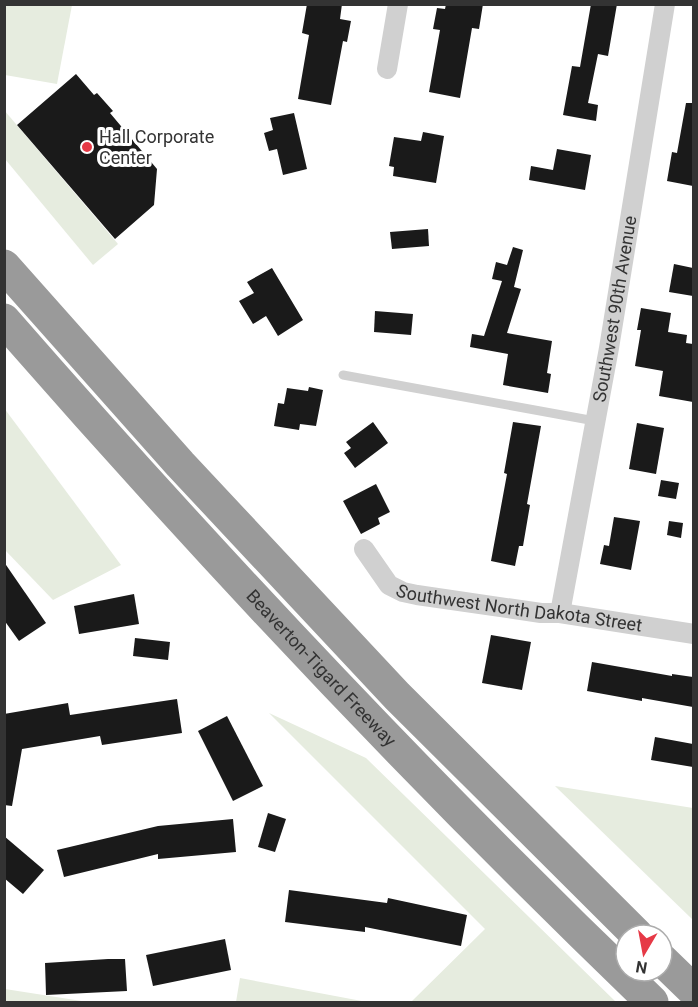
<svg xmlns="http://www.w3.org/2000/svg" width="698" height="1007" font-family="Roboto,sans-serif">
<rect width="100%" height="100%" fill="#fff"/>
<!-- green -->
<g fill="#e6ecdf">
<polygon points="4,5 72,5 57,84 5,75"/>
<polygon points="4,110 118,244 93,265 5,159"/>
<polygon points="4,408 121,565 53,600 5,550"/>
<polygon points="269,713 366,758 616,1002 411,1002 485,929"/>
<polygon points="555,786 693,808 693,920"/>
<polygon points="240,978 367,1002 236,1002"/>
<polygon points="5,989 88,1002 5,1002"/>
</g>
<!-- building -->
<g fill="#1a1a1a">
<polygon points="307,4 342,4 340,19 351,21 347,42 343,41 331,105 298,99 309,35 302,33"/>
<polygon points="446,4 483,4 479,29 472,28 460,98 429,92 440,30 433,29 437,8 445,9"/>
<polygon points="591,4 617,4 608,56 598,54 588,103 598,105 596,121 563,115 572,66 580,67"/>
<polygon points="76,74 94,95 97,93 113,111 110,113 157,169 154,205 115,239 17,125"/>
<polygon points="686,103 693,103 693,186 667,181 672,152 677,153"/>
<polygon points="294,113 307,169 283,175 277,149 269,151 264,133 273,130 270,118"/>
<polygon points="423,132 444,136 436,183 393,176 394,167 389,166 394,137 421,141"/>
<polygon points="557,149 591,155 585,190 529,180 531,166 553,170"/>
<polygon points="428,229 429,246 392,249 390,232"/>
<polygon points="513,247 523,250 514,287 521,289 507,333 552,341 547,373 551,374 548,393 503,385 508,354 470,347 472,334 484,336 502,281 492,279 496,262 507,265"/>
<polygon points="674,264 693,268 693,296 669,292"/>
<polygon points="272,268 303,320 278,336 266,316 253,324 239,301 254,293 247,282"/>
<polygon points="641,308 671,313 668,332 687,335 686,343 693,344 693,402 659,396 663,371 635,366 641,330 637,330"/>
<polygon points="375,311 413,314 411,335 374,332"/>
<polygon points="309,387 323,390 316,426 300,424 299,430 274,426 278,403 284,404 287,388 308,391"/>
<polygon points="373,422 388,443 355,468 344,453 351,448 346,442"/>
<polygon points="513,422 541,426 527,504 530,505 523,546 519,546 515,566 491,561 507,474 504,473"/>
<polygon points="637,423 664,428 656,474 629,469"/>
<polygon points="661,480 679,483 676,499 658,496"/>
<polygon points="376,484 390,512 378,518 380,524 361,534 343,501"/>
<polygon points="614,517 640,521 631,570 600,564 604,545 609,546"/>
<polygon points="669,521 683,523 681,538 667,535"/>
<polygon points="4,562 46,623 19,641 4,620"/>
<polygon points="134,594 139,624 79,634 74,606"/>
<polygon points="491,635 531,642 522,690 482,683"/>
<polygon points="135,638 170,642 168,660 133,656"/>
<polygon points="592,662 672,676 672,674 693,677 693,707 642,698 642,701 587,691"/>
<polygon points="177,699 182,733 102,745 100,736 22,749 12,806 4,805 4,714 68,703 70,715"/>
<polygon points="227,716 263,786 233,801 198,731"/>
<polygon points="655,737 693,744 693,767 651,760"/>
<polygon points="268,813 286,819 275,852 258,847"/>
<polygon points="233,819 236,852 158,859 158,854 64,877 57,850 158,826"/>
<polygon points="4,836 44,870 23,894 4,878"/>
<polygon points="289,890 387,903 388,898 467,915 461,946 365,927 365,932 285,922"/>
<polygon points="225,939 231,970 153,986 146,955"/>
<polygon points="108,959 125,959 127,991 46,995 45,963"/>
</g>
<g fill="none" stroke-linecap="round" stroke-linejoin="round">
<!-- service -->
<polyline stroke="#d0d0d0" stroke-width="9" points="343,375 595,421"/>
<!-- minor -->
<g stroke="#d0d0d0" stroke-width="20">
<polyline points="387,69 398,4"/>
<path id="s1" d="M364,549l25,36 14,7 14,3 124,18h19l134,21"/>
<path id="s2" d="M560,613l49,-265 56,-344"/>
</g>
<!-- motorway -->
<g stroke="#9a9a9a" stroke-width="33">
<polyline points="4,266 180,464 397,696 637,935"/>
<path id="s3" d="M4,320c207,237 422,465 648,682"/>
<polyline points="662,960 694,991"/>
</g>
</g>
<!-- markers -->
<circle fill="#e63946" stroke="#fff" stroke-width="2" cx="87" cy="147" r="6"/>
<g text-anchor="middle" stroke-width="6" stroke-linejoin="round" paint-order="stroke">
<!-- poi labels -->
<g font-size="18" fill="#333" stroke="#fff" text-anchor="start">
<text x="99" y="143">Hall Corporate<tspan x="99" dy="21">Center</tspan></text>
</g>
<!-- street labels -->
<g font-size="18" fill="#333" stroke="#fff">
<text dy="6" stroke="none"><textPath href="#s2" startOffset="309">Southwest 90th Avenue</textPath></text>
<text dy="6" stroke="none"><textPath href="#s1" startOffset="177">Southwest North Dakota Street</textPath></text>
<text dy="6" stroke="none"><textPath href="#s3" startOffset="471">Beaverton-Tigard Freeway</textPath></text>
</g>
</g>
<!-- border -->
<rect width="698" height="1007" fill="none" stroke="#333333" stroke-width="12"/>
<!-- north arrow -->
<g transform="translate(644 953) rotate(190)"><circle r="28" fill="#ffffff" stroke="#adadad" stroke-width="1.5"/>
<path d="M0-4.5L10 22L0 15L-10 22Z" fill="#e63946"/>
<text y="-9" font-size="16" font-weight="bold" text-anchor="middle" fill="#333333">N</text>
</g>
</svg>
